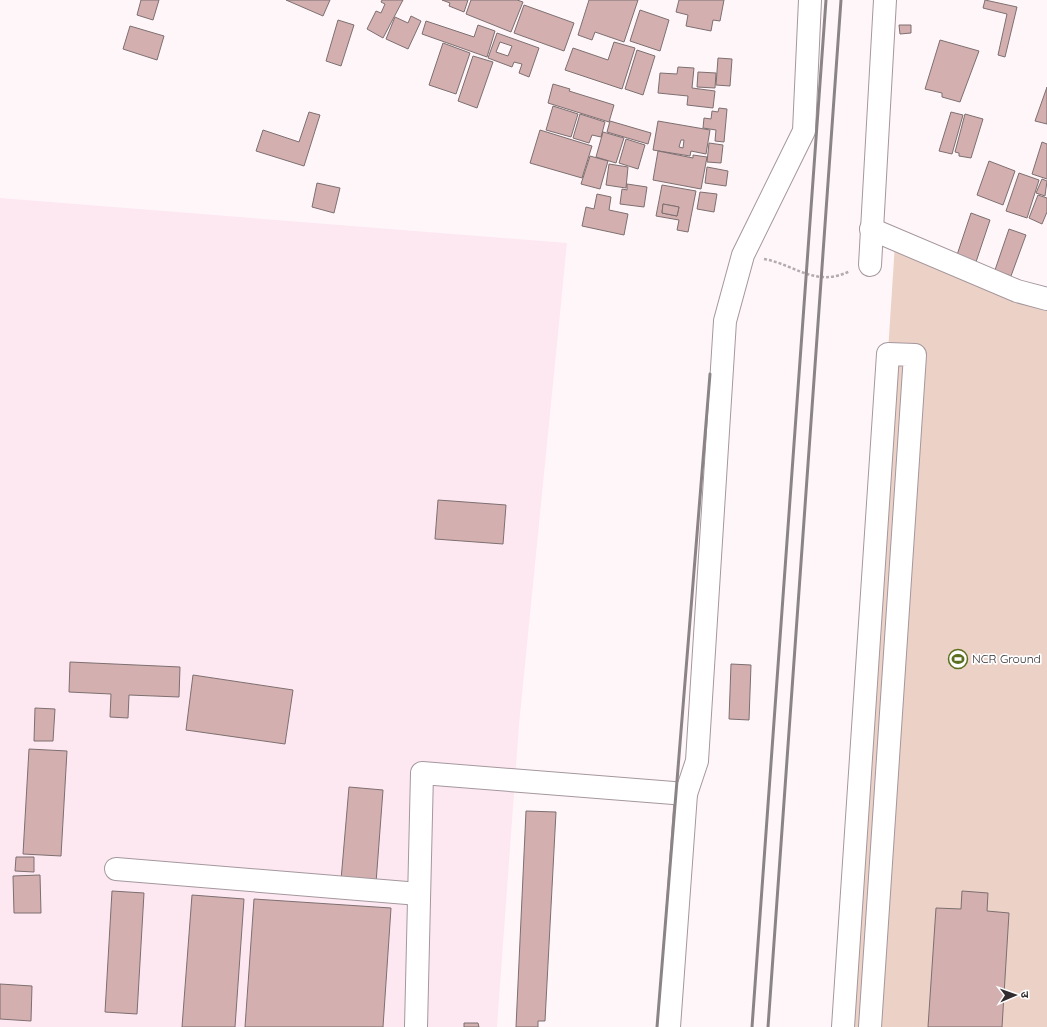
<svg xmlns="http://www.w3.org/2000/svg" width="1047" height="1027" font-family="Quicksand,'Noto Sans Devanagari',sans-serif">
<rect width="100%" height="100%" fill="#fff6fa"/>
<!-- built -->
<polygon fill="#fde8f1" points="0,198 567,243 519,725 497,1027 0,1027"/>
<!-- green -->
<polygon fill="#ecd1c6" points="895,244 1047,291 1047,1027 844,1027"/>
<!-- building -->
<g fill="#d3afb0" stroke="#7d6f70" fill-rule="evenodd">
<polygon points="141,0 159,0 153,20 137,15"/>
<polygon points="286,0 330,0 323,16"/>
<polygon points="382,0 403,0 383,38 367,29 376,11 381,13 385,4 381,2"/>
<polygon points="442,0 468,0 464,12 449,6 450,3"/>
<polygon points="471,0 517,0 523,2 511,32 466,14"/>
<polygon points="589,0 638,0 624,42 595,32 592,40 578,35"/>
<polygon points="679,0 724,0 720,21 713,20 711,31 686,26 688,15 676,12"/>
<polygon points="985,0 1017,7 1005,57 998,55 1007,14 983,8"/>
<polygon points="524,5 574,23 564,51 514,33"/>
<polygon points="640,10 669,20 660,51 630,41"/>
<polygon points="411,16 421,21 408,49 386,39 395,17 408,23"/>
<polygon points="338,20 354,25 341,66 326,61"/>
<polygon points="426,21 474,37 478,25 495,31 487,57 422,34"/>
<polygon points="899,25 911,25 911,33 900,34"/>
<polygon points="130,26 164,36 157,60 123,49"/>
<path d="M497,33l42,15 -10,29 -10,-4 3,-9 -8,-2 -2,5 -24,-9zM500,42l12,4 -4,10 -12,-4z"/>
<polygon points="940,40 979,51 960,102 942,97 942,93 925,89"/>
<polygon points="614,42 635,48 622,89 565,70 573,48 608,60"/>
<polygon points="443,43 470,53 456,94 429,85"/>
<polygon points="637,50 655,56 643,95 625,89"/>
<polygon points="473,56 493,62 477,108 458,101"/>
<polygon points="718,58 732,59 730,86 716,85"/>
<polygon points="678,67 694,68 692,88 715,91 713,108 687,105 688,96 658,93 660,73 677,74"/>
<polygon points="698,72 716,73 715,88 697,87"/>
<polygon points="553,84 570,89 569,91 614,105 609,122 548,103"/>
<polygon points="1047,87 1047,124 1035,121"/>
<polygon points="553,106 578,114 571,137 546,130"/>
<polygon points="719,108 727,109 724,142 715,141 716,130 703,128 704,118 711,119 712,111 718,112"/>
<polygon points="309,112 320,115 304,166 256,151 263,130 299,142"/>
<polygon points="951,112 963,115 952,154 939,151"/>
<polygon points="580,114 605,122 601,137 592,135 589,143 573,138"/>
<polygon points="965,114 983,119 971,158 959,156 959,153 955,152"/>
<polygon points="610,121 651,133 648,144 607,132"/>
<path d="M658,121l52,9 -4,24 -15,-3 -1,5 -37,-6zM681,140h3l-1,8 -4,-1z"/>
<polygon points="540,130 592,146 582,178 530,163"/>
<polygon points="603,132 624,138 616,163 596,157"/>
<polygon points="626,139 645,145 638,169 619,163"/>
<polygon points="1042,142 1047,144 1047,179 1032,174"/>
<polygon points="709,143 723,145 721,163 707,162"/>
<polygon points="658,151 693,158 693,155 707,157 701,189 653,180"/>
<polygon points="590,156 608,161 600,189 581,184"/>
<polygon points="989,161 1015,171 1003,205 977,195"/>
<polygon points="609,164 628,167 626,188 606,185"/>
<polygon points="707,167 728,171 726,186 705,183"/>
<polygon points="1019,173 1039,180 1027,218 1006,211"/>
<polygon points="1042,179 1047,181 1045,196 1036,193"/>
<polygon points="317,183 340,188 334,213 312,207"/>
<polygon points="627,184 647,187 644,207 620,204 622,189 627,190"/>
<path d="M662,185l34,6 -8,41 -11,-2 2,-10 -23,-4zM663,204l16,3 -2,9 -15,-3z"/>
<polygon points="700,192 717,194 714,212 697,209"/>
<polygon points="597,194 611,197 609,210 628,214 624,235 582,226 586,207 594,209"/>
<polygon points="1038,195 1047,198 1047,212 1042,224 1029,218"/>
<polygon points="663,204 679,207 677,216 662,213"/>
<polygon points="971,213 990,220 975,265 956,258"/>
<polygon points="1009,229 1026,235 1011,276 995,270"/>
<polygon points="438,500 506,505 503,544 435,539"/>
<polygon points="70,662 180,667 179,697 129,695 128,718 110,717 111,694 69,692"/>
<polygon points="731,664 751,665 749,720 729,719"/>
<polygon points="193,675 293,690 285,744 186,730"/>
<polygon points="35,708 55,709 53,741 34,741"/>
<polygon points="29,749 67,751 61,856 23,854"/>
<polygon points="349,787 383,790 376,883 341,880"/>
<polygon points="526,811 556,812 545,1021 538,1021 538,1027 516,1027"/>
<polygon points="16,857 34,857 34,872 15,871"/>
<polygon points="40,875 41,913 14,913 13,876"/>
<polygon points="112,891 144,893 137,1014 105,1012"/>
<polygon points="962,891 988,893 987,911 1009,913 1002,1027 928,1027 936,908 961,909"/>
<polygon points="192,895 244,899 235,1027 182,1027"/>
<polygon points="254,899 391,908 383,1027 245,1027"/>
<polygon points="0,984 32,986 31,1021 0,1019"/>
<polygon points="464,1023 478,1023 479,1027 464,1027"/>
</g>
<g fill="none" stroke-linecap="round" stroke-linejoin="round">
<defs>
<g id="minor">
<polyline points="871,229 1017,291 1047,299"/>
<polyline points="870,265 885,0"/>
<polyline points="116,869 419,894"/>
<polyline points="416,1027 422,773 686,794"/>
<polyline points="669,1027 686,794 697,761 725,321 743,255 804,131 810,0"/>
<polyline points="843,1027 888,354 915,355 870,1027"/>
</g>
</defs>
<!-- minor casing -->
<use href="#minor" stroke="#a4979d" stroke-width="24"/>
<!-- path -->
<path stroke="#b3abaf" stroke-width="2.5" stroke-dasharray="3 2" stroke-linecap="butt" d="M764,259c32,6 52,29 86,12"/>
<!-- minor -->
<use href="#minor" stroke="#fff" stroke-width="22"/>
<!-- rail -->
<g stroke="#8b8487" stroke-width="3">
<polyline points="657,1027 710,374"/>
<polyline points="752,1027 826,0"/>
<polyline points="768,1027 841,0"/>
</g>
</g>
<!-- icons -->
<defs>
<symbol id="stadium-ring" viewBox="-11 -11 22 22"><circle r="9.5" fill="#fff" stroke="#5a6f1f" stroke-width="1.5"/><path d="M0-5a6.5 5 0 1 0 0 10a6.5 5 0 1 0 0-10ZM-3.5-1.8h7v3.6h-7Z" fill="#5a6f1f"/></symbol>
</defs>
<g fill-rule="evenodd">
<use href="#stadium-ring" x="947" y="648" width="22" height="22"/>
</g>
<g text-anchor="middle" stroke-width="3.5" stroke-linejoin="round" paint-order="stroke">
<!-- poi labels -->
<g font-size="12" fill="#302b2d" stroke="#fff" text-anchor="start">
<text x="972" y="663">NCR Ground</text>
</g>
</g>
<!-- north arrow -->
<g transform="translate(1015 995) rotate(88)" stroke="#ffffff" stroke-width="3" paint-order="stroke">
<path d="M0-3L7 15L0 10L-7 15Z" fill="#302b2d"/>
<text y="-6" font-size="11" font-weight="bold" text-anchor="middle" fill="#302b2d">उ</text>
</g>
</svg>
